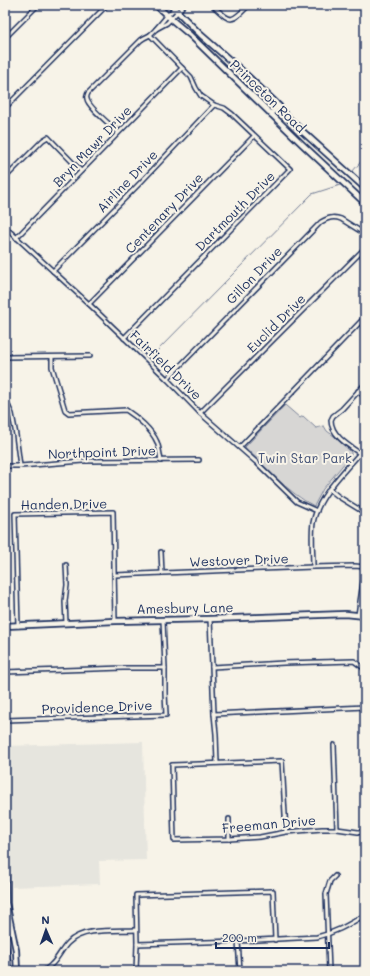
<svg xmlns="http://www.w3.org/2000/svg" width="370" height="976" font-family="Mali,sans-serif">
<rect width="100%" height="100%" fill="#f7f3e8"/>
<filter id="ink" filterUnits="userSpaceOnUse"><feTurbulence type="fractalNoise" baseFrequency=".025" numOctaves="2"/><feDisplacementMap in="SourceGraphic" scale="8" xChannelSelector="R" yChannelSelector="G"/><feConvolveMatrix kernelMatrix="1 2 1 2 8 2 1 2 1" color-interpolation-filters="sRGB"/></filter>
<g filter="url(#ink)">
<!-- built -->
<polygon fill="#e6e5de" points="143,742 146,860 99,861 100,884 12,887 9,835 5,819 5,746"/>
<!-- green -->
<path fill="#d7d6d4" stroke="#798299" d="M285,405l15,13 3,-2 13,12 8,-2 3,5 7,5 17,16v3l-28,34 -9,17c-26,-13 -48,-39 -69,-59z"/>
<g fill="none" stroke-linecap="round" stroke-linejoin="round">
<!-- stream -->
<g stroke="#727c95" stroke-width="1">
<polyline points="352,172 365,157"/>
<polyline points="152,356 312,194 340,185"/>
</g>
<defs>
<g id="street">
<polyline points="178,5 167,16 156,29 167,23 184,5"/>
<path d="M212,5c20,18 18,19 37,0"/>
<polyline points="5,38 38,5"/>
<polyline points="5,108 107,5"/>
<path d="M118,132c-6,-6 -30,-25 -31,-33 -1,-3 0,-3 1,-6l53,-53 3,-2 6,-3 6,-6"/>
<polyline points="5,178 43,140 48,137 81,171"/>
<polyline points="5,227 89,304 167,379 200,413 256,462 297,502 317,511"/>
<polyline points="16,238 182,68"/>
<polyline points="53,271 142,181 214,105"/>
<polyline points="89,304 254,136"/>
<polyline points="124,338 290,169 232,114 224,108 214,105 201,96 196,88 191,77 150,35"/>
<polyline points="5,357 90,356"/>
<path d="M52,357v10l13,43 4,3 57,-3c11,7 26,20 31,32 2,5 3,13 4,19"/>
<path d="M167,379l154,-157c7,-4 12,-6 20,-3l24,15"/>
<path d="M365,384l-23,25 -9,7 -2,4c0,17 22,28 34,37"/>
<polyline points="358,391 365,397"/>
<polyline points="5,399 12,414 16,435 20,466"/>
<polyline points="200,413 365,248"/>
<polyline points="240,447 365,317"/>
<polyline points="5,466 20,466 83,461 199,460"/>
<polyline points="329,489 339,497 365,513"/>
<polyline points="161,552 162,573"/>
<polyline points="66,565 67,585 65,601 66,623"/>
<path d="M313,567c0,-15 -2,-30 0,-44 5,-27 30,-50 47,-70"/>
<polyline points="115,575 313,567 355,566 365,567"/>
<polyline points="358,615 365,569"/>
<polyline points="210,619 214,714 216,734 217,763"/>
<polyline points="18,626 15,514 113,512 115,621"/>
<polyline points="212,667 284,663 354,661 365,669"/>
<polyline points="5,672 123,668 165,668"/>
<polyline points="214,714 365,707"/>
<polyline points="5,720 166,715 165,692 165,668 163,620"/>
<polyline points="334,745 337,829"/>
<polyline points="229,819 229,839"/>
<polyline points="286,832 282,761 172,765 174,840 229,839 260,837 286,832 322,829 337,829 365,833"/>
<polyline points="238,941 240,971"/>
<path d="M137,944l101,-3 79,-4c20,-5 31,-12 48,-22"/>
<path d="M44,971c2,-2 5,-4 7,-6 7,-6 10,-15 17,-22 15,-16 47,-12 68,-13"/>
<polyline points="136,971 137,944 136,895 273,891 275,940"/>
<polyline points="329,971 326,894 330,881 335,876"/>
<polyline points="364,971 365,971"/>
</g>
<g id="secondary">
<polyline points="156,5 171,19 190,35 302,144 365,203"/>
<polyline points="171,5 201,35 241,70 276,103 286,116 302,131 365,188"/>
<polyline points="271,114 279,106"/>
<polyline points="5,626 115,621 210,619 346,614 365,616"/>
<polyline points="5,858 6,903 16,950 17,971"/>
<polyline points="5,943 7,958 8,971"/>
</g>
</defs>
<!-- street casing -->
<use href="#street" stroke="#1b2f5e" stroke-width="6"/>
<!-- secondary casing -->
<use href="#secondary" stroke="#1b2f5e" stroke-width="8"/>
<!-- street -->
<use href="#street" stroke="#f7f3e8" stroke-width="3"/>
<!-- secondary -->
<use href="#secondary" stroke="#f7f3e8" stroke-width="4.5"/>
</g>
</g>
<g text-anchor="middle" stroke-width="4" stroke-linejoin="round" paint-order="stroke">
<!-- street labels -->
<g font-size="13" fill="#1b2f5e" stroke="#f7f3e8">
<text transform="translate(268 96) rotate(44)" y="5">Princeton Road</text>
<text transform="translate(92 146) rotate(-46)" y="5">Bryn Mawr Drive</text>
<text transform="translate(127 181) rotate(-46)" y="5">Airline Drive</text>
<text transform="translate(235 211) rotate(-45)" y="5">Dartmouth Drive</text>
<text transform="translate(164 213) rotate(-46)" y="5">Centenary Drive</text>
<text transform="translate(254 275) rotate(-46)" y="5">Gillon Drive</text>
<text transform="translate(276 323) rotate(-45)" y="5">Euclid Drive</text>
<text transform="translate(166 365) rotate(44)" y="5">Fairfield Drive</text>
<text transform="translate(102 452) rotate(-2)" y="5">Northpoint Drive</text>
<text transform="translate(64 504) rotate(-1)" y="5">Handen Drive</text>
<text transform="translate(239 560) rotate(-2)" y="5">Westover Drive</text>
<text transform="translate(185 608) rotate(-1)" y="5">Amesbury Lane</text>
<text transform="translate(97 707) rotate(-2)" y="5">Providence Drive</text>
<text transform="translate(269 824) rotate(-5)" y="5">Freeman Drive</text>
</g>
<!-- park labels -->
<g font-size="13" fill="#415076" stroke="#f7f3e8">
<text x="305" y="463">Twin Star Park</text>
</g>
</g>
<!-- margin -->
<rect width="370" height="976" fill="none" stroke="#f7f3e8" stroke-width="20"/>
<rect x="10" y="10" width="350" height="956" fill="none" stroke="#1b2f5e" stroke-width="1.5" filter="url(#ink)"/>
<!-- north arrow -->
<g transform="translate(46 930) rotate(358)" stroke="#f7f3e8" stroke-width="3" paint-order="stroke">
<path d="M0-3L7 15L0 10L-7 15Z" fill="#1b2f5e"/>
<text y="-6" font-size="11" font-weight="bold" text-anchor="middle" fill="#1b2f5e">N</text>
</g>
<!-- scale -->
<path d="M216 942v6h113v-6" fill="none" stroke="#1b2f5e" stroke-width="2"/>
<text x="222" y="942" font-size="12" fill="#1b2f5e" stroke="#f7f3e8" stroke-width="3" paint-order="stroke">200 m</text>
</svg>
